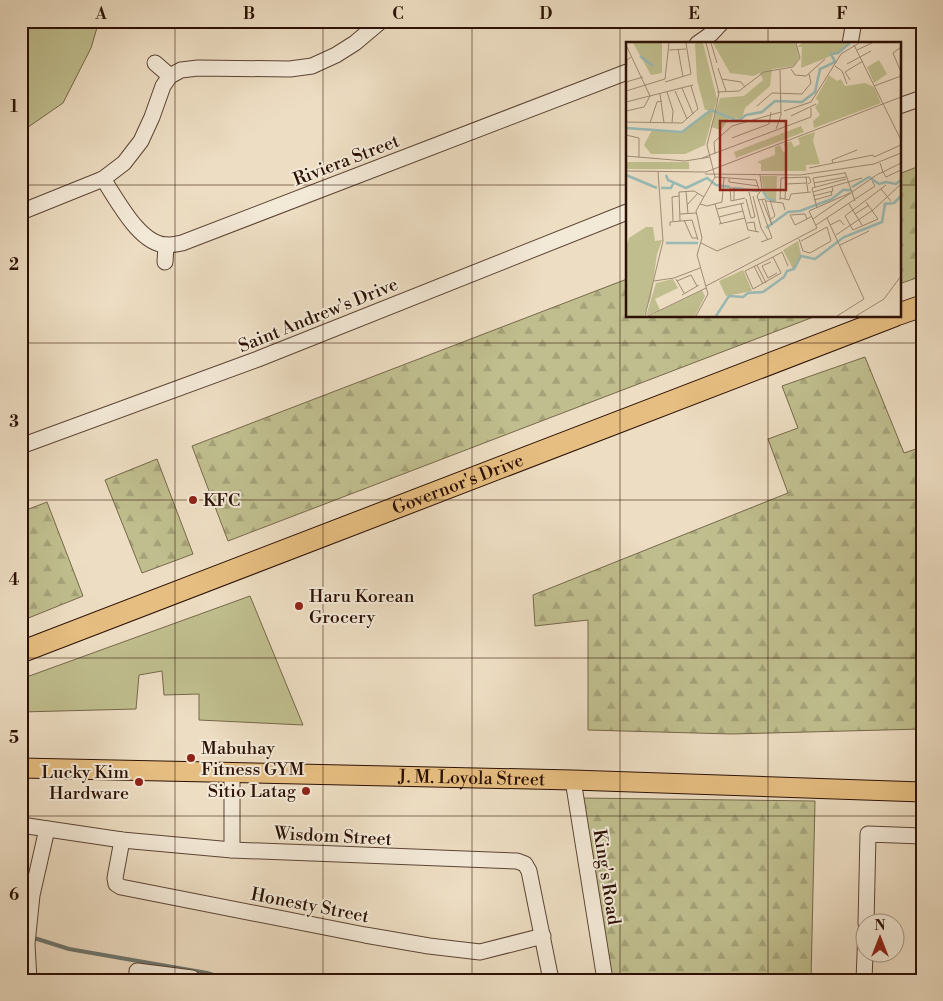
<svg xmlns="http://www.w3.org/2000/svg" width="943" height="1001" font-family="'Libre Bodoni',serif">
<defs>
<pattern id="forest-firs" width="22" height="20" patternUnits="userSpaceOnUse" patternTransform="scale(1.25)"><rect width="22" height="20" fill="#c0be8e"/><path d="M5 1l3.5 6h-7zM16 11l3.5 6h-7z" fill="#a5a279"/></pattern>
</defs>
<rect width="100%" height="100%" fill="#edddc2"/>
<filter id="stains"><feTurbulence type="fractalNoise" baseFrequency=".004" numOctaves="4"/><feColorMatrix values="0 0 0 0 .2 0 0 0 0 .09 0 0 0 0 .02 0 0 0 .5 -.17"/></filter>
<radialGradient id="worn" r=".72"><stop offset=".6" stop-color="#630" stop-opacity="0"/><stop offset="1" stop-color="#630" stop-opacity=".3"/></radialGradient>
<!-- grass -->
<g fill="#c0be8e" stroke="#76684a">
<polygon points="21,21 99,21 91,48 63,103 21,132"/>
<polygon points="250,596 303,725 199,720 199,694 164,695 162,671 139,675 136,709 21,712 21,679"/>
</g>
<!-- forest -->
<g fill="url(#forest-firs)" stroke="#76684a">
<polygon points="922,165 922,276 899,284 899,174"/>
<polygon points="627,279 627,316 816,316 228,541 192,446"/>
<polygon points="865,357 904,453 922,447 922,729 731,734 588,730 588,620 535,626 533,595 788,493 768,439 798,428 782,386"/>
<polygon points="157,459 193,554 142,573 105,480"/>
<polygon points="47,502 83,596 21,621 21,512"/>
<polygon points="580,798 815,801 811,980 611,980"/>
</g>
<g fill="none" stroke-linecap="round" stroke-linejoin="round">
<!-- stream -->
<polyline stroke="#6d7770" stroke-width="4" points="31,937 69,949 207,973 229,980"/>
<defs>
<g id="minor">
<polyline points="697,44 711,34 723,21"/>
<polyline points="850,44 854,21"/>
<polyline points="155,63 170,76"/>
<polyline points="899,106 922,98"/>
<path d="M103,179c14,20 36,65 63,66 5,0 11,-1 16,-2l445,-171"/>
<polyline points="21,212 103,179 124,163 141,141 152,117 163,86 170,76 181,70 198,68 290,69 312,66 336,55 355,43 381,21"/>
<polyline points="165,262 166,245"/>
<polyline points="21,446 258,359 627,212"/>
<polyline points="232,772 232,850"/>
<polyline points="573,780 605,980"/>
<polyline points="21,825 122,840 232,850 517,861 525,864 529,871 551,980"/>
<polyline points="122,840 115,878 116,884 121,887 365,935 429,946 480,952 543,936"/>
<polyline points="866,924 868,834 922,836"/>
<polyline points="29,980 27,944 32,895 47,829"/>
<polyline points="137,980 137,971 192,978 192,980"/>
<polyline points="864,980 866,929"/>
</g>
<g id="major">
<path id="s1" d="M21,768l552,12 349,12"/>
</g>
<g id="highway">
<polyline points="899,314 922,306"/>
<path id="s2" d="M21,652l873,-336"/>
</g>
</defs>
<!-- minor casing -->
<use href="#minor" stroke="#5c4434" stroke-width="17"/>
<!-- major casing -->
<use href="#major" stroke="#2c1105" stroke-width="21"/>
<!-- highway casing -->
<use href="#highway" stroke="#2c1105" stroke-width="23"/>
<!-- minor -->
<use href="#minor" stroke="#f3e9d7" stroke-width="15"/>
<!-- major -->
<use href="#major" stroke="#e6be81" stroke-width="19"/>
<!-- highway -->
<use href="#highway" stroke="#e6be81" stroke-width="21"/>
</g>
<!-- grid -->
<path fill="none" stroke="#2c1105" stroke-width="1" stroke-opacity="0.55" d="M175,21v959M323,21v959M472,21v959M620,21v959M768,21v23M21,185h606M899,185h23M768,316v664M21,343h901M21,500h901M21,658h901M21,816h901"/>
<!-- markers -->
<g fill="#8f2418" stroke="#f3e9d7" stroke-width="2">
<circle cx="193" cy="500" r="5"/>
<circle cx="299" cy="606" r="5"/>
<circle cx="191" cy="758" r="5"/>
<circle cx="139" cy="782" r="5"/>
<circle cx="306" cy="791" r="5"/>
</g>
<g text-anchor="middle" stroke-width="4" stroke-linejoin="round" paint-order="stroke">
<!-- street labels -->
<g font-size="18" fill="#2c1105" stroke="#f3e9d7">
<text transform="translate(346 160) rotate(-21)" y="6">Riviera Street</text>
<text transform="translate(318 315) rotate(-22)" y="6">Saint Andrew's Drive</text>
<text dy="6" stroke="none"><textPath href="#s2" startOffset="468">Governor's Drive</textPath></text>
<text dy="6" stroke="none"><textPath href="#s1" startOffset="451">J. M. Loyola Street</textPath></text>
<text transform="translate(333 836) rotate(3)" y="6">Wisdom Street</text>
<text transform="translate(607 877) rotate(81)" y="6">King's Road</text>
<text transform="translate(310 905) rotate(11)" y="6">Honesty Street</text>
</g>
<!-- poi labels -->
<g font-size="18" fill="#2c1105" stroke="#f3e9d7" text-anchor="start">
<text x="203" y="506">KFC</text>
<text x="309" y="602">Haru Korean<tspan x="309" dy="21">Grocery</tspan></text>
<text x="201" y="754">Mabuhay<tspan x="201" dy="21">Fitness GYM</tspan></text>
<text x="129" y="778" text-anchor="end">Lucky Kim<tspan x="129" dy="21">Hardware</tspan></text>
<text x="296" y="797" text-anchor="end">Sitio Latag</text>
</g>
</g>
<!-- overview -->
<g transform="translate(626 42)">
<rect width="275" height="275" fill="#edddc2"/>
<path d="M7,1h29v30l-11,2zM69,1h8l14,56 -12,46 -20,9h-34l-7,-9 8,-15 30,2 29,-22h-6l-8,-30zM87,1h82l2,4 5,-4h48l-12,10 -37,15 1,-21h-5l2,11 -5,8 -22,3 -2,17 -25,22 -3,11 -12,-1 -9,12 -10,-3 9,-29 24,-2 19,-16 -3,-7 -7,3 -23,-3zM203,33l8,6 4,-2 4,7 20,-3 9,4 7,16 -67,25 -1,-7 7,-6 -5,-8 4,-5 -3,-4zM117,228l9,21 -26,5 -7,-15zM47,237l5,9 -23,11 5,11 -14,6 10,-33zM76,248l3,6 -10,20h-46z" fill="#c0be8e"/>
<path d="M175,84l3,6 -68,26 -2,-6zM189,90l-2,9 7,23 -14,1v6h-45v-7l-4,-2 18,-7v-8l5,-2 3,7 3,-1 -2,-7 7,-3 3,6 6,-3 -2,-6zM0,120h63v7h-63zM135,134h16l-1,26 -5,-1 -7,-8zM20,185h7l2,14 7,-1 -5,14 -6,43 -7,19h-18v-70l3,-8zM172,199l3,14 -8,14 -10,-19z" fill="#c0be8e"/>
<path d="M253,18l8,14 -13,9 -7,-16z" fill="#c0be8e"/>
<path fill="none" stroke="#99bbb7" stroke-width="2.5" d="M14,14l13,10M0,86l56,4 29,-22 27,11 8,-6 16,-3 13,-11 27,1 13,-10 5,-23 15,-7 -4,-8 7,-1 12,-10M0,133l31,13M40,133l2,5 18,8 21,-10 9,7 14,2M226,145l17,-10 10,7 7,-2 10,2 5,-4M35,146h10l3,-6M108,146l25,3M137,149l4,7 8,3M140,186l22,-16 12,-1 32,-12 11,-9h8M40,201h32M90,274l13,-20 14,1 5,-4 15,-1 21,-15 3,-6 7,-2 7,-13 14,3 29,-22 38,-15 3,-18 9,-1 7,-7"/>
<path fill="none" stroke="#a08b76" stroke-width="1" d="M80,1l13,50 -4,20M85,1l6,20M0,3l24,51 -6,11 -18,4M228,3l47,95M275,5l-8,6 8,19M52,7l5,28M43,8l17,-1M231,8l15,-7M221,22l24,-13M209,24l7,5 5,13M92,26l8,23M165,27l4,6 11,1 19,-17M0,33l1,-15 4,-3M96,37l19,3 4,5M224,38l-5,-8 18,-11M0,40l17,-5M39,40l26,-8 -5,-31M248,44l27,-10M56,46l11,26M0,49l39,-12 4,-36M49,49l12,28M41,50l6,19 -1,12M91,50l22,-1 25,-19 29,-5 7,-9 -4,-15M34,52l4,29M0,60l67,-17M131,64l15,-13 30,1 9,-11 -2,-9M158,69l27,-9 30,-48 18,-11M165,74l25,-12M0,80l56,1 16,-14 -7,-23M24,81l7,-21 5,-1M150,87l5,-14 -1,-45M0,93l13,3v19M106,96l37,-14 2,-12M89,112l-1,-12 18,-16 49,-14M0,114l59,5 25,-4M76,116l109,-41v-9M207,121l-1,-3 25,-10M254,121l3,9 18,-9M183,126l64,-13 1,2 27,-12M0,129l80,1 195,-75M219,130l10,29M79,132l95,1 74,-11 27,-11M89,135l41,3 3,9M180,135l2,15M103,137v3l29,4M188,141l32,-6M160,142l21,-1M189,145l-2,-9 32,-5M255,147l10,12M60,149l2,23M187,150l49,-14M127,154l8,32 7,12M131,154l15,42 -11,4M131,154l5,-7 -2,-14M187,154l20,-5 -1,-4M154,156l9,2 2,-6 20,-2M120,157l5,19 4,-1 -6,-25M159,157l1,-20M108,158v-12h-4l1,13 14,-3M132,158l7,-1 7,26 -10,-25M144,158l5,16 -4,3M154,158l1,-22 28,-1 2,5 -3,2M188,158l18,-5 -1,-4M140,159l17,2 2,7M74,162l7,2 15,-4 2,-24M89,162l6,20M115,162l7,26 11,2M223,162l13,21M61,163l11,-12M191,166l-5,-20 34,-9M91,167l27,-6M54,172l16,-1M229,172l14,-9M219,174l8,14 25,-11 -12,-17M219,174l41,-31M93,175l24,-6M201,176l37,81 -27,17M181,177l-2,-5 -15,1 5,10 12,-6 5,-3M187,177l65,-45 5,-2 3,5 15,-7M58,178l8,18h6M47,179l-1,-24 7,-1M54,179l-1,-29 15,-1 10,6M121,181l7,-1 2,10M93,182l26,-6M190,183l59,-39 -3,-5M204,183l10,-5 4,5M44,184v-4l22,-2 6,20M210,193l37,-25 28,-26M173,197l4,12 7,2 21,-12 -4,-14 -26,14M75,201l16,8 33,-14M214,203l29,-14M147,215l8,16 -28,16 -8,-18 28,-14 9,-5 6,14M145,220l-9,4 6,12 9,-5M131,223l9,18M128,224l9,18M50,237l8,14M28,239l20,-3 26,-10M51,239l14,-6 6,11M80,244l111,-58 -8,-17 41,-18M56,253l17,-10M19,274l18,-75 -5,-69M22,274l58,-28M70,274l12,-22 -11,-39 5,-17 -6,-27 19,-34 -8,-32 8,-32M230,274l28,-17 17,-23"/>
<path fill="#8f2418" fill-opacity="0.15" stroke="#8f2418" stroke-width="2.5" d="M94,79h66v69h-66z"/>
<rect width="275" height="275" fill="none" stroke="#2c1105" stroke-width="2.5"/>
</g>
<!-- margin -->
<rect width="943" height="1001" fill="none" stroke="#edddc2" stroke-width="55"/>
<!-- north arrow -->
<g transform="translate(880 938)"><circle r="24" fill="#f3e9d7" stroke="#a39383"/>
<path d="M0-4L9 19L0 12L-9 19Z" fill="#8f2418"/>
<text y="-8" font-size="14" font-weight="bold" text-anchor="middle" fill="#2c1105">N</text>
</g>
<rect x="28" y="28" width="888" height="946" fill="none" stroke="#2c1105" stroke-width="2"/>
<g font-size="16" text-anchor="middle" font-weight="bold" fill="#2c1105">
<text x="101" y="19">A</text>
<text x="249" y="19">B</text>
<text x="398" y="19">C</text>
<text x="546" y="19">D</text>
<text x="694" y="19">E</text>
<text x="842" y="19">F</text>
<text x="14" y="112">1</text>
<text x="14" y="270">2</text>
<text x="14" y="427">3</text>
<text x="14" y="585">4</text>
<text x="14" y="743">5</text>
<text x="14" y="900">6</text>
</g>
<rect width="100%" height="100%" filter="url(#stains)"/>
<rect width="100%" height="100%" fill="url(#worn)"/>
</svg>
